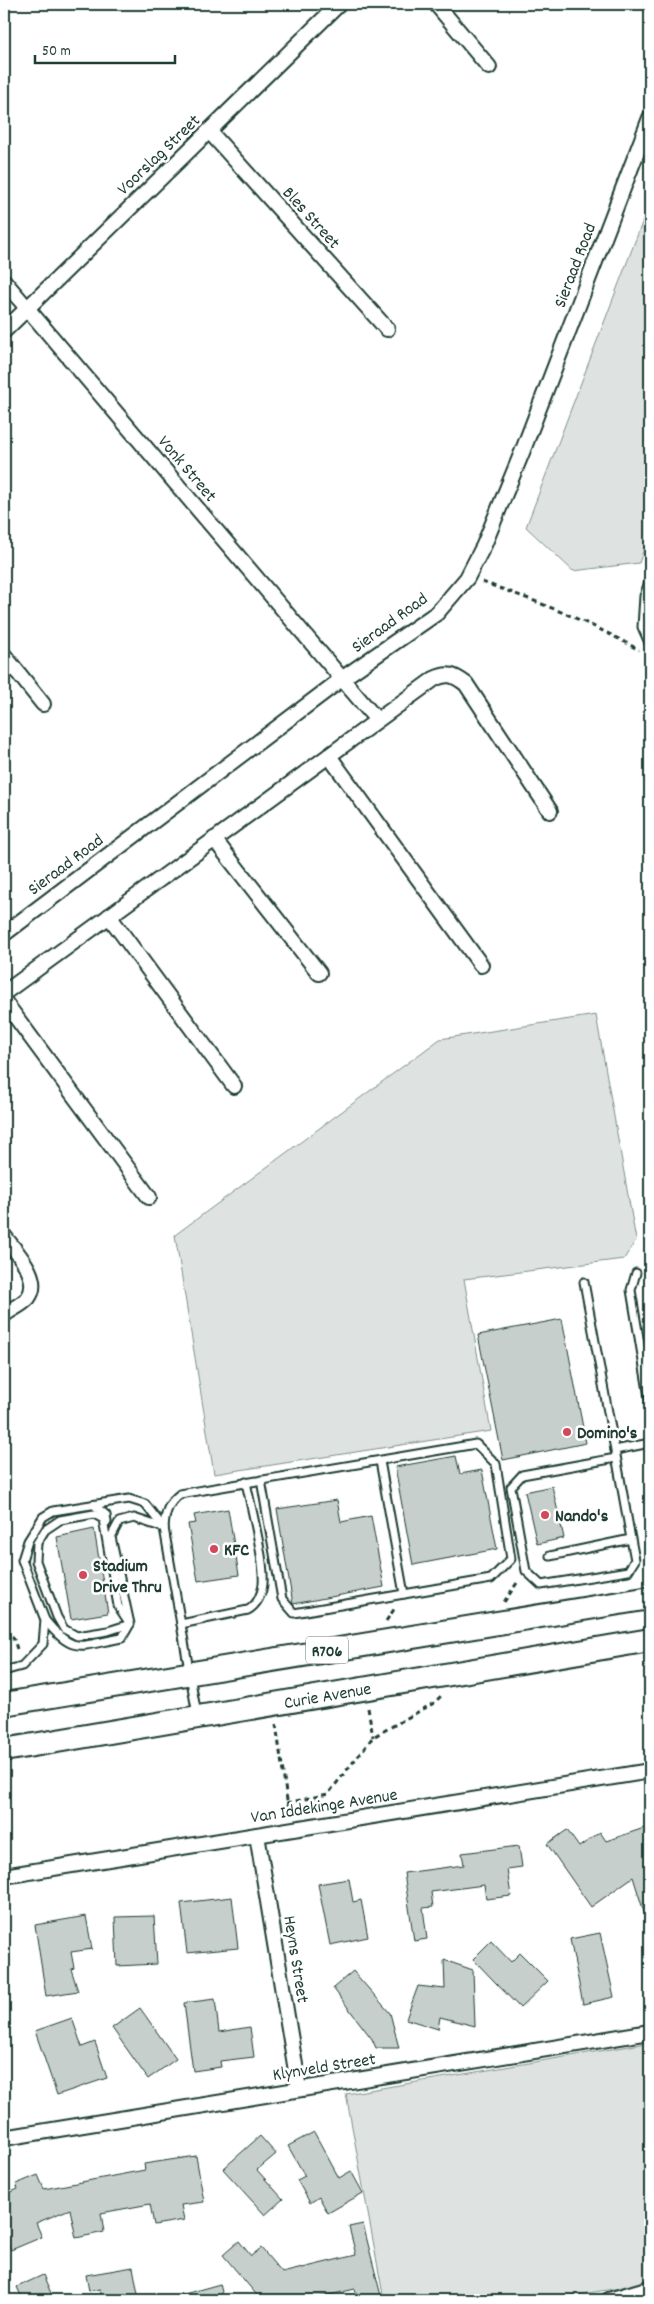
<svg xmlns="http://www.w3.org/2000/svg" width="654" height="2304" font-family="Dekko,sans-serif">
<rect width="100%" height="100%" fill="#fff"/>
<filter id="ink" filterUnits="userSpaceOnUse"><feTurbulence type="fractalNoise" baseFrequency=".02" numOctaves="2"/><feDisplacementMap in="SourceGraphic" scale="10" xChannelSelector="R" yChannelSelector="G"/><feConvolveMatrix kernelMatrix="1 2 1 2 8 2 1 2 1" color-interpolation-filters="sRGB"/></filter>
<g filter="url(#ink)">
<!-- green -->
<g fill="#dee3e2" stroke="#7e908b">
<polygon points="650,202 650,532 639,563 573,571 526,527"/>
<polygon points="596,1015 636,1240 624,1259 464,1279 491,1431 214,1474 175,1235 440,1039"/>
<polygon points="647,2043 650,2045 650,2280 620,2288 543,2300 384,2300 346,2094"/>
</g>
<!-- building -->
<g fill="#c7cfcc" stroke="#1f3d34">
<polygon points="562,1319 586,1443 503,1460 478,1335"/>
<polygon points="456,1456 460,1474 482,1470 497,1549 413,1565 395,1467"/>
<polygon points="552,1486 564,1538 537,1544 525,1492"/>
<polygon points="337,1500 341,1522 371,1516 384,1587 293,1604 277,1509"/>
<polygon points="228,1509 239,1575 198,1581 188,1524 196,1523 194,1515"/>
<polygon points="94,1529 108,1613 71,1619 57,1537"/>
<polygon points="650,1826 650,1922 647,1922 633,1877 591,1907 547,1844 567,1830 579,1847 600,1832 606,1841"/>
<polygon points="519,1846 522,1867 507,1869 511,1896 486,1899 484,1885 431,1892 433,1907 423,1908 427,1939 414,1941 404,1873 464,1865 462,1853"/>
<polygon points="349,1879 353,1902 361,1900 368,1937 330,1945 318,1884"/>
<polygon points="232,1897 238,1948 187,1953 181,1903"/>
<polygon points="86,1916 92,1949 71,1952 74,1968 71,1969 78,1991 46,1996 35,1925"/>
<polygon points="154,1916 157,1964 117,1966 115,1917"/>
<polygon points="600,1933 614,1997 583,2004 570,1939"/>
<polygon points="491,1941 511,1962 520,1953 548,1981 520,2008 473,1959"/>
<polygon points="444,1960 473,1970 475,2026 440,2017 438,2029 406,2019 418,1986 445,1989"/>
<polygon points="353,1971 390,2013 399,2048 376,2048 372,2039 333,1988"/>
<polygon points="215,1999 219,2032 250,2027 254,2057 220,2061 221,2067 193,2071 184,2003"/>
<polygon points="140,2008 176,2059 148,2079 112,2028"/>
<polygon points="72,2018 82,2047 95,2042 107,2078 57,2095 35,2031"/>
<polygon points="314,2132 339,2178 351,2171 363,2193 328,2213 319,2197 310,2203 297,2180 305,2176 288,2146"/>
<polygon points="260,2136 276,2154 257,2170 283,2199 265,2215 223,2169"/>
<polygon points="196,2156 204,2202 181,2205 184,2220 154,2225 150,2204 101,2213 104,2232 76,2238 70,2209 36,2223 42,2237 11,2250 4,2234 4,2195 18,2189 16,2184 38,2175 44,2189 145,2170 144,2164"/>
<polygon points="363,2224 382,2300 358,2300 355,2289 309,2300 261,2300 223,2255 239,2241 251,2256 261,2248 282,2273 356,2255 349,2227"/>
<polygon points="133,2267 139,2300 102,2300 100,2289 89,2291 86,2275"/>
<polygon points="43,2275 54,2300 23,2300 17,2287"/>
<polygon points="220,2284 224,2300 177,2300 177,2296"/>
</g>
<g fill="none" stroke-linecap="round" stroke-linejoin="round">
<defs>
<g id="lane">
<polyline points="650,579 644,596 642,627 650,645"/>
<polyline points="636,1273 631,1290 650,1403"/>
<polyline points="584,1282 615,1450"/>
<polyline points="616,1458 522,1475 511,1487 526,1571 541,1585 628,1571 635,1560 631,1539"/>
<polyline points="261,1480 282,1599 294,1613 404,1594"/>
<polyline points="94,1505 106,1515 107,1522"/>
<polygon points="94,1514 103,1519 118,1606 130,1624 108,1631 77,1636 64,1629 57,1617 36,1561 37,1543 45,1530 60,1520"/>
<polyline points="550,1556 631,1539 615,1450 650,1443"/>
<path d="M45,1620c29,36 35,25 77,18l8,-14 -19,-87 8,-15 15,-4 30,10"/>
<path d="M181,1624l67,-14c9,-5 14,-16 15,-26 2,-24 -12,-76 -17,-102"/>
<polyline points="4,1671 22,1666 43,1644 45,1620 22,1560 28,1541 43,1517 53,1511 129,1499 145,1504 164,1528"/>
<path d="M197,1715l-33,-187c1,-15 4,-25 16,-34l296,-50 20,20 15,95 -20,20 -87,15 -24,-133"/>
</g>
<g id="street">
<polyline points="436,4 489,67"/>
<polyline points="209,131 387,329"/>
<polyline points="4,281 377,720"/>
<polyline points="4,331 339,4"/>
<polyline points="4,655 43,704"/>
<polyline points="329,756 481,965"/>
<polyline points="214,839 319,973"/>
<polyline points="109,916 234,1086"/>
<polyline points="4,934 343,678 437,613 467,578 484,545 523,450 650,118"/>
<path d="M4,993l430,-314c14,-7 20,-4 32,5l84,127"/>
<polyline points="4,1001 149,1197"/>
<path d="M4,1236c11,15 39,42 24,62 -5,6 -16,11 -23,16"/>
<polyline points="257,1835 299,2089"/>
<polyline points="4,1876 650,1771"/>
<polyline points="4,2138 650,2032"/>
<polyline points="609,2300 650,2288"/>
</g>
<g id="primary">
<polyline points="4,1704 650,1598"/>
<path id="s1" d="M4,1750l646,-110"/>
</g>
</defs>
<!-- lane casing -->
<use href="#lane" stroke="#1f3d34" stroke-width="11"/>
<!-- street casing -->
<use href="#street" stroke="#1f3d34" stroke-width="18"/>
<!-- primary casing -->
<use href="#primary" stroke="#1f3d34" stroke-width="26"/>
<!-- path -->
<g stroke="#1f3d34" stroke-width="3" stroke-dasharray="5 4" stroke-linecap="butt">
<path d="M482,582c55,19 106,39 157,68"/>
<polyline points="504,1602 519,1580"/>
<polyline points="386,1621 395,1608"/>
<polyline points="4,1632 13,1637 18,1652"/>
<polyline points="368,1708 373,1737"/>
<polyline points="276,1724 289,1814"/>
<polyline points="287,1803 328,1794 373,1737 434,1703 441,1696"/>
</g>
<!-- lane -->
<use href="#lane" stroke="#fff" stroke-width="7"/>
<!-- street -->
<use href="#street" stroke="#fff" stroke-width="14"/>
<!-- primary -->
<use href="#primary" stroke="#fff" stroke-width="22"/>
</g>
</g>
<!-- markers -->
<g fill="#d1495b" stroke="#fff" stroke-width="2">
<circle cx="567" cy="1432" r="5"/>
<circle cx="545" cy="1515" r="5"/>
<circle cx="214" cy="1549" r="5"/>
<circle cx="83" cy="1575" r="5"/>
</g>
<g text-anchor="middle" stroke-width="5" stroke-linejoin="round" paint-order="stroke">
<!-- shield labels -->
<rect fill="#fff" stroke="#627771" stroke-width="1" x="306" y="1636.5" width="42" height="27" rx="4"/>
<g font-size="16" font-weight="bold" fill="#1f3d34">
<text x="327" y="1656">R706</text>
</g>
<!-- street labels -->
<g font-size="18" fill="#1f3d34" stroke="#fff">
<text transform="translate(158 154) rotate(-44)" y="6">Voorslag Street</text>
<text transform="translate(312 217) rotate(48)" y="6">Bles Street</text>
<text transform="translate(574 265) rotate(-69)" y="6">Sieraad Road</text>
<text transform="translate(188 468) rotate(50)" y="6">Vonk Street</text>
<text transform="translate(389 622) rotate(-36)" y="6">Sieraad Road</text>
<text transform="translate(65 864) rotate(-37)" y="6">Sieraad Road</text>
<text dy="6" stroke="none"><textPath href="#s1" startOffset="328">Curie Avenue</textPath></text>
<text transform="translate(324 1805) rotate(-9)" y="6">Van Iddekinge Avenue</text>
<text transform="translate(297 1959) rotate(81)" y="6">Heyns Street</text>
<text transform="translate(324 2066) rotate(-9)" y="6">Klynveld Street</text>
</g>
<!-- poi labels -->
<g font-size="18" font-weight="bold" fill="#1f3d34" stroke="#fff" text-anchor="start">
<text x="577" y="1438">Domino's</text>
<text x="555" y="1521">Nando's</text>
<text x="224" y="1555">KFC</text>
<text x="93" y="1571">Stadium<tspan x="93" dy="21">Drive Thru</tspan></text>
</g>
</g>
<!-- margin -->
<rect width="654" height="2304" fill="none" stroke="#fff" stroke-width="20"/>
<rect x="10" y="10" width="634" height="2284" fill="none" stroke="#1f3d34" stroke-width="2" filter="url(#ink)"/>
<!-- scale -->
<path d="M35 55v8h140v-8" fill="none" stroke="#1f3d34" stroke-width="2.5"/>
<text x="42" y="55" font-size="15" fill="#1f3d34" stroke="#ffffff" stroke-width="4" paint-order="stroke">50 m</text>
</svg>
